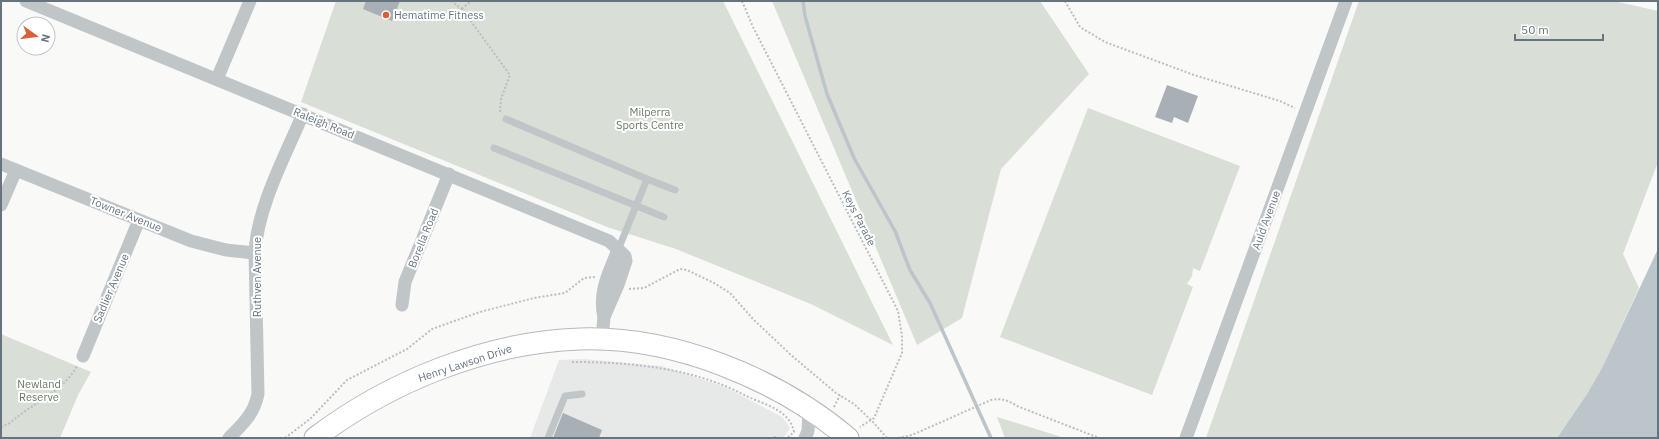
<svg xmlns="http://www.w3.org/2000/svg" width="1659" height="439" font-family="'IBM Plex Sans',sans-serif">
<rect width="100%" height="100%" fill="#f9f9f7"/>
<!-- built -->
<polygon fill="#e7e8e8" points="584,359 661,366 725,387 782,417 787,423 790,429 783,438 530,438 559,360"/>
<!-- green -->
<g fill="#d9ded6">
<polygon points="336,1 723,1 893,345 813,305 762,284 676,249 607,227 301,102"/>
<polygon points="772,1 1040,1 1089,74 1001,169 962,318 917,345"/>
<polygon points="1359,1 1614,1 1658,11 1658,162 1623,254 1639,288 1602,368 1587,394 1557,438 1206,438"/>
<polygon points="1088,108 1240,166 1200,271 1193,268 1192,276 1187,284 1193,287 1152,395 1000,337"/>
<polygon points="1,334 91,372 78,395 60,438 1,438"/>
<polygon points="997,417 1065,438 1005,438"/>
</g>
<!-- water -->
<polygon fill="#bcc5ca" points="1658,249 1658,438 1557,438 1587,394 1602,368"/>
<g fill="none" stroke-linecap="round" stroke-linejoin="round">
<!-- stream -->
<polyline stroke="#bcc5ca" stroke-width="3.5" points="803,1 805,16 827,94 854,158 895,231 910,270 930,303 991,438"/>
</g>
<!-- building -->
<g fill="#a8b0b6">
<polygon points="366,1 400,1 392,21 363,9"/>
<polygon points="1167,85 1198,96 1188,123 1174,117 1172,123 1155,117"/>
<polygon points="563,413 602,430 599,438 553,438"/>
</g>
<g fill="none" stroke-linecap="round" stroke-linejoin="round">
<defs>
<path id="primary" d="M315,438c74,-56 171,-96 265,-99 93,-3 197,39 268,99"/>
</defs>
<!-- primary casing -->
<use href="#primary" stroke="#b4b9bd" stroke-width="23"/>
<!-- path -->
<g stroke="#bbbec0" stroke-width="2" stroke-dasharray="2 2" stroke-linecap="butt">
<polyline points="451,1 462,9 510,75 501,99 500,112"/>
<polyline points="742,1 753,27 898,311 902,336 902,353 874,418 860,427"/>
<polyline points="1065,1 1080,27 1105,42 1194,75 1280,101 1295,108"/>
<polyline points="462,9 471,1"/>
<polyline points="629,289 644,288 680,269 687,270 714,283 730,293 753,319 791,355 836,393 854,404 872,421 887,438"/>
<path d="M572,362c49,0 101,4 148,22 11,4 22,10 33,15 17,7 37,13 41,33l-7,6"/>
<polyline points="834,407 840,395"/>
<path d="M1,427l9,-4c21,-19 54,-32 67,-57"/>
<polyline points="774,437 778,438"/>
<polyline points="285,438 310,419 347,380 407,349 432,329 480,312 534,298 565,293 584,278 595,277"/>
<path d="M898,438l14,-3 79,-35c10,-2 17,0 26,6l82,32"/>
</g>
<!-- lane -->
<g stroke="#c0c5c8" stroke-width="7">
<polyline points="506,119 647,179 618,250"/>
<polyline points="494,148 664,217"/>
<polyline points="647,179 675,190"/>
<polyline points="548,438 565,396 582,394"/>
</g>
<!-- street -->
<g stroke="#c0c5c8" stroke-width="13">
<polyline points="26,1 609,241 625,256 626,261 618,285 604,317 602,339"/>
<polyline points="217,79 250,1"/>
<polyline points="1,164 191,241 226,250 255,253"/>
<polyline points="1,205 16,170"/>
<polyline points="402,305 405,282 449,174"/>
<path d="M604,317c-6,-24 5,-45 14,-67"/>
<polyline points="83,356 139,220"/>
<path d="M229,438c14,-14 25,-24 29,-44l-3,-141c2,-45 30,-97 48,-139"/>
<polyline points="805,438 808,431 809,410"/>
<polyline points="1186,438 1346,1"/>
</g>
<!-- primary -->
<use href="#primary" stroke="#fff" stroke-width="21"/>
</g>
<!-- markers -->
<circle fill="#d96036" stroke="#fff" stroke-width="1.5" cx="386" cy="15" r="4"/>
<g text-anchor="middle" stroke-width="4" stroke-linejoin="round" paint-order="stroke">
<!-- poi labels -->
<g font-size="11" fill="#667480" stroke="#fff" text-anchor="start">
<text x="394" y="19">Hematime Fitness</text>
</g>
<!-- park labels -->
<g font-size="11" fill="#677864" stroke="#fff">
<text x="650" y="116">Milperra<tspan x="650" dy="13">Sports Centre</tspan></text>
<text x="39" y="388">Newland<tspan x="39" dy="13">Reserve</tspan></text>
</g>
<!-- street labels -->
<g font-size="11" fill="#667480" stroke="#fff">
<text transform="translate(324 123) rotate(22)" y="4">Raleigh Road</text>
<text transform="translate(126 214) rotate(22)" y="4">Towner Avenue</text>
<text transform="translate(859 218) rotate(63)" y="4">Keys Parade</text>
<text transform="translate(1266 220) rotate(-70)" y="4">Auld Avenue</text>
<text transform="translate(423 238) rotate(-68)" y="4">Borella Road</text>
<text transform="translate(257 277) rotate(-90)" y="4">Ruthven Avenue</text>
<text transform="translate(111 288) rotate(-67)" y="4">Sadlier Avenue</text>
<text transform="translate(465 363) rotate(-18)" y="4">Henry Lawson Drive</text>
</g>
</g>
<!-- border -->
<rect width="1659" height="439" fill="none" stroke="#667480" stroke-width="4"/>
<!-- north arrow -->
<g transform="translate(36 36) rotate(104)"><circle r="19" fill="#ffffff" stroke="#c2c7cc"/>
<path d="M0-3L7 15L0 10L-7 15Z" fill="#d96036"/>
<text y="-6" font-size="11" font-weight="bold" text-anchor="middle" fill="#667480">N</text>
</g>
<!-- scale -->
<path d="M1515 34v6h88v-6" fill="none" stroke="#667480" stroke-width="2"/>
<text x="1521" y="34" font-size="12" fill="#667480" stroke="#ffffff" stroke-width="3" paint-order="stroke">50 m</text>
</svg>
